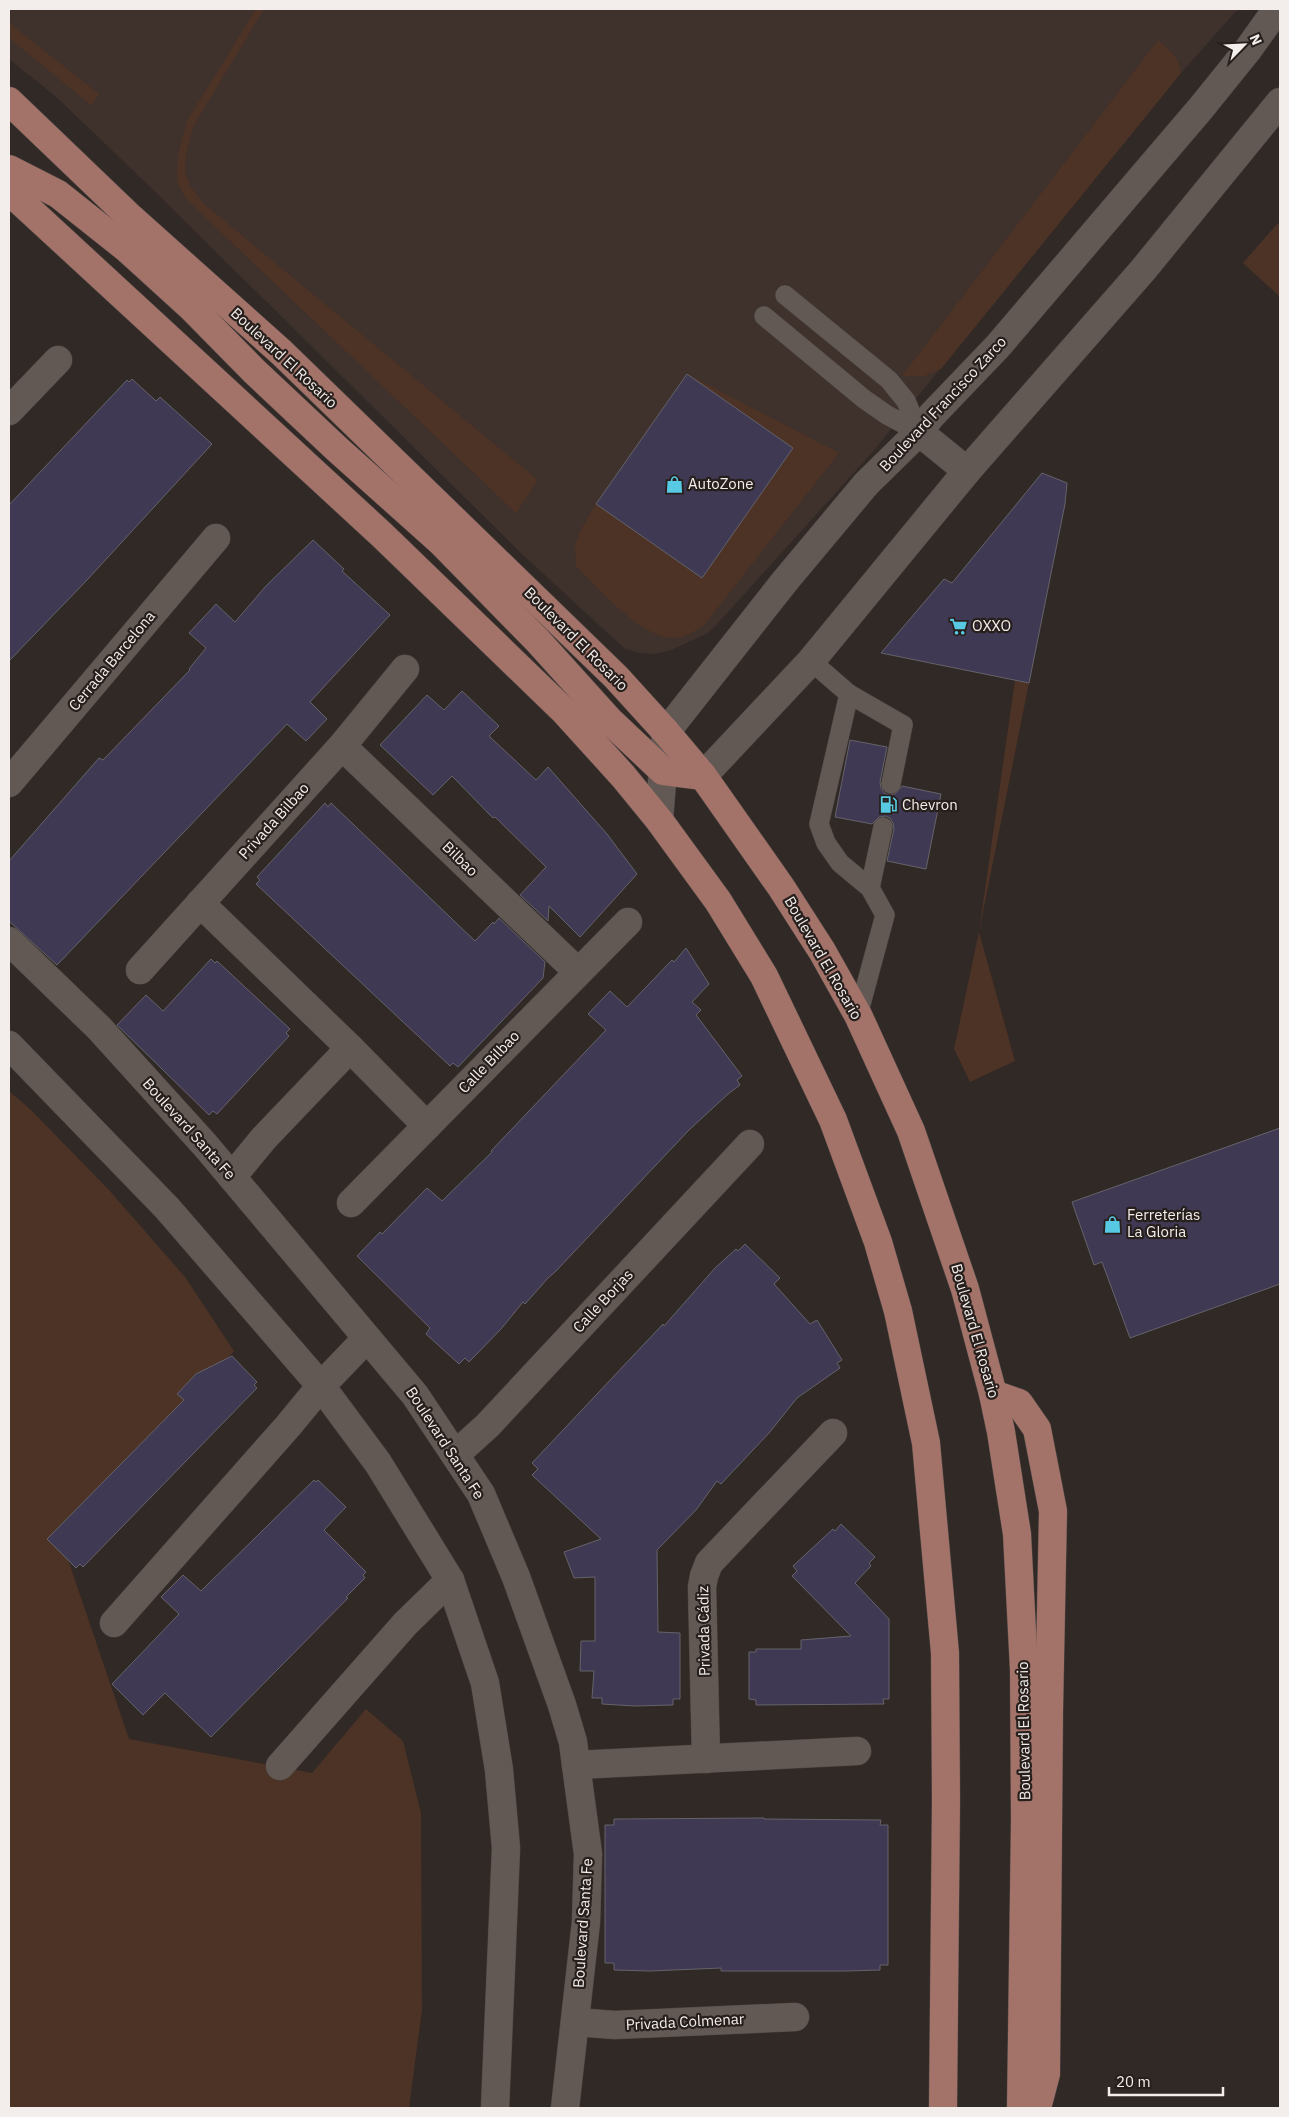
<svg xmlns="http://www.w3.org/2000/svg" width="1289" height="2117" font-family="'IBM Plex Sans',sans-serif">
<rect width="100%" height="100%" fill="#312926"/>
<!-- built -->
<polygon fill="#3f312b" points="9,9 1238,9 1181,73 871,454 719,622 708,633 669,651 654,654 640,653 625,649 524,556 142,179 55,96 9,59"/>
<!-- green -->
<g fill="#4d3226">
<polygon points="256,9 264,9 193,127 186,155 185,171 190,186 205,205 538,480 516,513 185,198 177,180 178,155 187,121"/>
<polygon points="9,23 99,94 91,105 9,38"/>
<path d="M1158,40c11,9 21,18 23,33l-240,296 -17,7h-22z"/>
<polygon points="1278,223 1280,226 1280,297 1243,263"/>
<path d="M687,374l152,79 -134,171c-9,7 -19,13 -31,14 -33,0 -76,-50 -98,-72l-1,-21 5,-14 16,-27 106,74 91,-130z"/>
<polygon points="1015,680 1029,683 979,932 1015,1061 970,1082 954,1049 979,932"/>
<polygon points="9,1091 31,1110 109,1190 185,1277 234,1351 62,1542 129,1739 312,1773 366,1709 403,1741 421,1813 422,2010 409,2108 9,2108"/>
</g>
<!-- building -->
<g fill="#403953" stroke="#64636a">
<polygon points="687,374 793,448 702,578 596,504"/>
<polygon points="132,379 156,401 160,397 212,444 87,580 9,661 9,505 127,380 129,382"/>
<polygon points="1042,473 1067,483 1065,504 1029,683 881,653 944,579 952,583"/>
<polygon points="313,540 344,569 342,571 390,615 310,702 327,719 306,741 287,724 57,965 9,921 9,861 99,758 103,760 190,670 189,669 206,648 189,633 216,604 235,622 266,586"/>
<polygon points="462,691 499,726 489,736 536,780 548,767 607,834 637,874 580,937 549,906 548,921 520,895 546,867 495,817 493,818 452,776 433,795 380,745 427,695 444,710"/>
<polygon points="850,740 887,747 880,782 881,788 884,793 889,795 895,794 902,786 941,794 926,869 887,861 894,829 893,823 890,818 885,816 879,817 872,824 835,817"/>
<polygon points="325,803 328,807 331,803 475,941 493,922 494,924 499,918 545,962 543,978 458,1067 453,1063 450,1066 256,884 260,880 257,877"/>
<polygon points="686,948 709,984 692,1002 701,1010 696,1015 742,1076 737,1080 740,1085 728,1094 689,1130 556,1271 548,1278 525,1304 523,1302 501,1329 469,1362 465,1358 459,1364 426,1334 430,1328 357,1256 380,1232 382,1234 427,1188 442,1201 492,1152 491,1151 606,1030 588,1014 610,991 627,1007 672,960 674,962"/>
<polygon points="211,959 215,963 217,961 290,1029 286,1033 289,1036 217,1114 213,1111 209,1115 117,1025 146,995 163,1011"/>
<polygon points="1280,1128 1280,1284 1130,1338 1102,1262 1094,1265 1072,1202"/>
<polygon points="745,1244 780,1278 774,1284 810,1324 817,1320 842,1360 837,1363 840,1368 797,1398 769,1433 721,1484 717,1481 696,1510 657,1550 658,1632 680,1633 680,1699 673,1699 673,1705 635,1706 602,1704 602,1698 592,1698 594,1671 580,1671 581,1641 595,1641 595,1577 574,1578 564,1552 601,1539 532,1475 538,1469 532,1463 663,1324 664,1326 715,1268 736,1249 738,1251"/>
<polygon points="232,1356 257,1382 254,1385 257,1388 83,1567 80,1564 76,1568 47,1539 184,1400 177,1394 196,1374"/>
<polygon points="314,1480 316,1482 318,1480 346,1507 324,1530 366,1572 363,1575 365,1578 346,1597 348,1598 211,1737 165,1693 143,1715 112,1684 179,1614 161,1597 183,1575 201,1591"/>
<polygon points="841,1524 875,1557 869,1563 871,1566 855,1583 889,1619 889,1699 883,1699 884,1704 756,1705 756,1700 749,1699 749,1652 756,1652 756,1649 801,1649 801,1640 851,1636 792,1576 797,1571 793,1566 833,1529 835,1531"/>
<polygon points="764,1818 764,1819 881,1820 880,1825 888,1825 888,1965 880,1965 880,1970 845,1971 721,1971 721,1968 650,1971 614,1970 614,1963 605,1963 605,1825 614,1825 614,1819"/>
</g>
<g fill="none" stroke-linecap="round" stroke-linejoin="round">
<defs>
<g id="lane">
<polyline points="785,295 889,380 906,401 919,432"/>
<polyline points="764,316 864,399 887,415 919,432"/>
<polyline points="811,661 849,694 819,824 826,843 840,863 870,888 885,915 858,1015"/>
<polyline points="849,694 903,725 891,784"/>
<polyline points="870,888 883,827"/>
</g>
<g id="street">
<polyline points="9,411 58,360"/>
<polyline points="342,746 578,972"/>
<polyline points="9,783 216,538"/>
<polyline points="200,903 350,1048 427,1126"/>
<polyline points="140,970 342,746 405,669"/>
<polyline points="232,1177 264,1138 350,1048"/>
<polyline points="351,1203 628,922"/>
<polyline points="455,1455 488,1425 750,1144"/>
<polyline points="114,1623 288,1426 321,1386 367,1338"/>
<polyline points="706,1759 702,1587 704,1576 709,1563 833,1433"/>
<polyline points="576,1765 857,1751"/>
<polyline points="280,1766 405,1624 450,1580"/>
<polyline points="575,2022 615,2025 795,2017"/>
</g>
<g id="secondary">
<polyline points="919,432 967,471"/>
<polyline points="703,776 811,661 967,471 1143,270 1280,102"/>
<polyline points="659,820 666,732 785,581 866,484 919,432 931,416 998,346 1201,108 1247,51 1277,9"/>
<polyline points="9,941 99,1028 205,1145 415,1395 481,1494 516,1577 562,1705 573,1742 576,1765 588,1854 586,1922 565,2108"/>
<polyline points="9,1045 167,1208 321,1386 378,1463 450,1580 485,1683 499,1770 506,1848 495,2108"/>
</g>
<g id="primary">
<polyline points="9,101 130,217 281,352 616,677 666,732 703,776 781,887 822,951 858,1015 911,1131 965,1289 993,1394 1001,1432 1017,1534 1024,1670 1025,1819 1021,2108"/>
<polyline points="9,169 58,194 126,248 192,308 254,371 337,449 441,542 537,640 610,721 663,771 703,776"/>
<polyline points="9,191 382,535 565,712 623,776 659,820 718,901 764,976 833,1120 878,1242 898,1311 926,1443 945,1653 946,1800 943,2108"/>
<polyline points="993,1394 1019,1403 1037,1429 1053,1511 1049,1711 1046,2074 1037,2108"/>
</g>
</defs>
<!-- lane casing -->
<use href="#lane" stroke="#4d4744" stroke-width="20"/>
<!-- street casing -->
<use href="#street" stroke="#4d4744" stroke-width="29"/>
<!-- secondary casing -->
<use href="#secondary" stroke="#4d4744" stroke-width="29"/>
<!-- primary casing -->
<use href="#primary" stroke="#4d4744" stroke-width="29"/>
<!-- lane -->
<use href="#lane" stroke="#625955" stroke-width="19"/>
<!-- street -->
<use href="#street" stroke="#625955" stroke-width="28"/>
<!-- secondary -->
<use href="#secondary" stroke="#625955" stroke-width="28"/>
<!-- primary -->
<use href="#primary" stroke="#a37269" stroke-width="28"/>
</g>
<!-- icons -->
<defs>
<symbol id="shop-bare" viewBox="-9 -9 18 18"><path d="M-5-2.5h2.3a2.7 3.5 0 0 1 5.4 0H5L5.5 6h-11ZM-1.5-2.5h3a1.5 2.3 0 0 0-3 0Z" fill="#58c9e3" stroke="#271f1c" stroke-width="2.5" paint-order="stroke"/></symbol>
<symbol id="supermarket-bare" viewBox="-9 -9 18 18"><path d="M-6-5.5h2.5l.6 2H6L4.5 2H-2.5L-4.4-4H-6ZM-1.5 3.2a1.3 1.3 0 1 0 .1 0ZM3 3.2a1.3 1.3 0 1 0 .1 0Z" fill="#58c9e3" stroke="#271f1c" stroke-width="2.5" paint-order="stroke"/></symbol>
<symbol id="fuel-bare" viewBox="-9 -9 18 18"><path d="M-5.5-6h7V0h2V4h1.3V-2.5L3-4.5l.8-.8L6-3V5H2.5V1h-1V6h-7ZM-4.2-4.7v3.2H.2V-4.7Z" fill="#58c9e3" stroke="#271f1c" stroke-width="2.5" paint-order="stroke"/></symbol>
</defs>
<g fill-rule="evenodd">
<use href="#shop-bare" x="662" y="472" width="25" height="25"/>
<use href="#supermarket-bare" x="946" y="614" width="25" height="25"/>
<use href="#fuel-bare" x="876" y="792" width="25" height="25"/>
<use href="#shop-bare" x="1100" y="1212" width="25" height="25"/>
</g>
<g text-anchor="middle" stroke-width="4.5" stroke-linejoin="round" paint-order="stroke">
<!-- street labels -->
<g font-size="15" fill="#f3eeec" stroke="#271f1c">
<text transform="translate(284 358) rotate(43)" y="5">Boulevard El Rosario</text>
<text transform="translate(943 404) rotate(-47)" y="5">Boulevard Francisco Zarco</text>
<text transform="translate(576 639) rotate(45)" y="5">Boulevard El Rosario</text>
<text transform="translate(112 661) rotate(-50)" y="5">Cerrada Barcelona</text>
<text transform="translate(274 821) rotate(-48)" y="5">Privada Bilbao</text>
<text transform="translate(460 859) rotate(44)" y="5">Bilbao</text>
<text transform="translate(823 958) rotate(60)" y="5">Boulevard El Rosario</text>
<text transform="translate(489 1062) rotate(-46)" y="5">Calle Bilbao</text>
<text transform="translate(189 1129) rotate(48)" y="5">Boulevard Santa Fe</text>
<text transform="translate(603 1301) rotate(-47)" y="5">Calle Borjas</text>
<text transform="translate(975 1331) rotate(74)" y="5">Boulevard El Rosario</text>
<text transform="translate(445 1443) rotate(57)" y="5">Boulevard Santa Fe</text>
<text transform="translate(704 1631) rotate(-91)" y="5">Privada Cádiz</text>
<text transform="translate(1024 1731) rotate(-91)" y="5">Boulevard El Rosario</text>
<text transform="translate(583 1923) rotate(-86)" y="5">Boulevard Santa Fe</text>
<text transform="translate(685 2022) rotate(-3)" y="5">Privada Colmenar</text>
</g>
<!-- poi labels -->
<g font-size="15" fill="#f3eeec" stroke="#271f1c" text-anchor="start">
<text x="688" y="489">AutoZone</text>
<text x="972" y="631">OXXO</text>
<text x="902" y="810">Chevron</text>
<text x="1127" y="1220">Ferreterías<tspan x="1127" dy="17">La Gloria</tspan></text>
</g>
</g>
<!-- border -->
<rect width="1289" height="2117" fill="none" stroke="#f3eeec" stroke-width="20"/>
<!-- north arrow -->
<g transform="translate(1244 45) rotate(66)" stroke="#271f1c" stroke-width="4" paint-order="stroke">
<path d="M0-4L9 19L0 12L-9 19Z" fill="#f3eeec"/>
<text y="-8" font-size="14" font-weight="bold" text-anchor="middle" fill="#f3eeec">N</text>
</g>
<!-- scale -->
<path d="M1109 2087v8h114v-8" fill="none" stroke="#f3eeec" stroke-width="2.5"/>
<text x="1116" y="2087" font-size="15" fill="#f3eeec" stroke="#271f1c" stroke-width="4" paint-order="stroke">20 m</text>
</svg>
